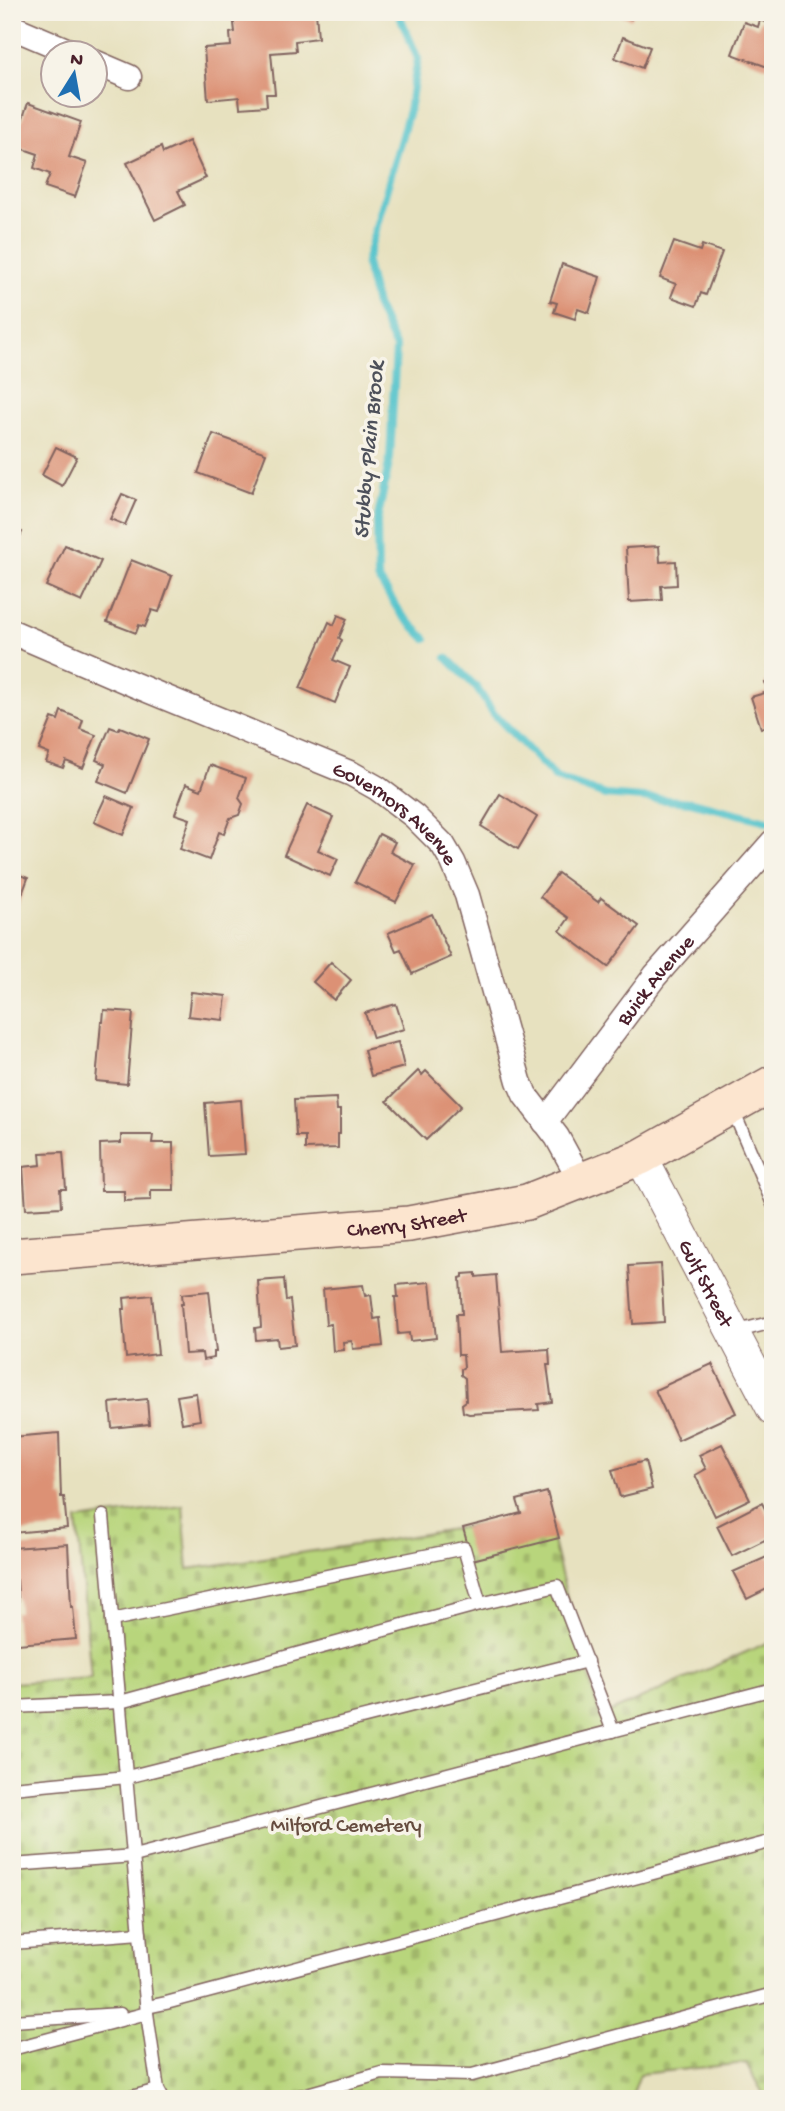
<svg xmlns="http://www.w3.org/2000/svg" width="785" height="2111" font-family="'Gochi Hand',sans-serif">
<defs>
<pattern id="cemetery-stones" width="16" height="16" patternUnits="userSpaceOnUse" patternTransform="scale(1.75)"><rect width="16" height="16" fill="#b8d57c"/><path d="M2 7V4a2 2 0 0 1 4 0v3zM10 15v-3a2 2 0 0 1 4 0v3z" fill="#a0b66b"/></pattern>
</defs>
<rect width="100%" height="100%" fill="#f7f3e8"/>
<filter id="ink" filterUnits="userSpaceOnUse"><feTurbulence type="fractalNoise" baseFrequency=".0143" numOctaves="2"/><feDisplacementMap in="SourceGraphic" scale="14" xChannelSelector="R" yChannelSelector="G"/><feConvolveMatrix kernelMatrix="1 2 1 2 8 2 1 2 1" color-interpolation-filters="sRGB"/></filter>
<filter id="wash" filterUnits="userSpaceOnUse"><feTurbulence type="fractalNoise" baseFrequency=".00686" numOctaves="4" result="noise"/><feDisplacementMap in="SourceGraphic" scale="28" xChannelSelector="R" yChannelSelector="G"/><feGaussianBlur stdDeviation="1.57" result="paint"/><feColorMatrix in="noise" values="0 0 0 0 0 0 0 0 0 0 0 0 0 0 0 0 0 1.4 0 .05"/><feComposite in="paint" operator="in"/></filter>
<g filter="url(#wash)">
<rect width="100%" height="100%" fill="#e7e1bf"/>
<!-- cemetery -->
<polygon fill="url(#cemetery-stones)" stroke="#817a54" stroke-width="2" points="183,1506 188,1569 383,1541 546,1513 566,1594 600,1717 773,1640 773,2099 766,2099 746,2063 640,2074 631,2099 12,2099 12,1683 91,1678 77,1520"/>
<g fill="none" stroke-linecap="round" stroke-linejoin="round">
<!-- stream -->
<g stroke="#56c4cc" stroke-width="8">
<polyline points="398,12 418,59 409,110 366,263 376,305 396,348 390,458 377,522 378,578 401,614 426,639"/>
<polyline points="447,658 476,687 494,714 556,778 605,795 691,802 767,821"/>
</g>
</g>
<g id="blocks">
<!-- building -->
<g fill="#dc9175">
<polygon points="263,12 316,12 318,38 295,41 296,51 271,53 275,94 266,94 267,106 240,108 239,97 208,100 204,48 231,46 230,33 235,32 233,15"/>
<polygon points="614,12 634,12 631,19"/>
<polygon points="760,20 773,25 773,69 732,54 744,22 758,27"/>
<polygon points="623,37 650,47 642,68 615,58"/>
<polygon points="28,103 81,122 69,157 87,163 75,197 45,187 50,174 34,168 38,154 12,145 12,124 20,126"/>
<polygon points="189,141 206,178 178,191 185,205 155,220 127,163 161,147 163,153"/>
<polygon points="674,242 700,251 702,245 722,252 706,295 701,293 696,306 671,297 676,284 660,278"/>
<polygon points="562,264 600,277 589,313 578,309 575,319 554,312 557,303 550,301"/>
<polygon points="213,434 266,453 251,493 198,473"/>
<polygon points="56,447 77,457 62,486 42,475"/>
<polygon points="122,494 136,500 125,525 110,519"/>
<polygon points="12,528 22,532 12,554"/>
<polygon points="65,545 101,561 82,602 46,586"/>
<polygon points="659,546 660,562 676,561 677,585 661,586 662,600 629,602 626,548"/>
<polygon points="131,560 172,576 159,612 152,610 145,627 139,625 136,633 107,622"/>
<polygon points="338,615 347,619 339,638 342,640 333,660 350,667 335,703 300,688 329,622 334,625"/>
<polygon points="773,680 773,725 761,728 751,697 768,692 765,682"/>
<polygon points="61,711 83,720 80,729 96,735 83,768 66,761 63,768 46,762 49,754 39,750 52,718 58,720"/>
<polygon points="110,727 118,730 120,727 149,739 127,793 98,781 105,764 96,760"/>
<polygon points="210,765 246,778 239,798 243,804 239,815 230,818 224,834 219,832 209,860 180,849 190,819 175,814 186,784 201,790"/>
<polygon points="500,794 537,817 518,849 481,826"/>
<polygon points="106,796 134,808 123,835 94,822"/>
<polygon points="307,805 333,817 318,850 338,859 330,876 284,855"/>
<polygon points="379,834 395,842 390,852 415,865 396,902 355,882"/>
<polygon points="12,872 28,878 18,905 12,903"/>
<polygon points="558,873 598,902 601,898 639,926 608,967 560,931 569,918 540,897"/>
<polygon points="432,914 451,957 412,974 401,949 396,951 388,933"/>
<polygon points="331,962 351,980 334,1000 313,982"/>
<polygon points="191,992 226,996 223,1020 188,1016"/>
<polygon points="396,1004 404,1029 373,1038 365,1013"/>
<polygon points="104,1010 133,1012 127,1084 96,1081 101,1022 103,1022"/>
<polygon points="398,1042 404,1067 371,1076 364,1050"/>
<polygon points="418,1071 422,1075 426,1071 461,1106 426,1140 387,1101"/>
<polygon points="336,1098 337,1110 340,1110 340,1134 338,1134 338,1148 305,1149 305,1136 296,1136 294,1100"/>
<polygon points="241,1100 245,1154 209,1156 205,1103"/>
<polygon points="121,1135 153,1135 152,1143 173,1143 174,1190 151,1190 151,1200 124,1201 124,1191 101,1191 100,1144 121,1143"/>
<polygon points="63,1152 66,1189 60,1189 61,1207 26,1209 23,1167 41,1165 40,1153"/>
<polygon points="661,1264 664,1322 633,1324 629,1266"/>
<polygon points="476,1273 476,1277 496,1275 502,1352 549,1349 550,1365 547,1365 552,1402 538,1404 539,1410 469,1414 463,1412 462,1404 466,1401 465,1378 461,1375 461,1369 464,1367 463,1355 458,1355 456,1314 462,1314 460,1278 463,1277 463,1274"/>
<polygon points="284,1279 286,1301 290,1300 295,1345 278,1347 277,1338 256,1340 255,1328 261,1327 258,1281"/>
<polygon points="430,1282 436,1338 410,1341 409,1333 398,1334 395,1297 398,1297 397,1285"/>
<polygon points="363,1285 365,1296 371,1295 374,1319 380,1318 383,1346 353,1349 352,1341 343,1342 344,1350 333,1351 331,1324 326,1325 323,1289"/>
<polygon points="209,1291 216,1352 214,1352 214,1358 203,1360 202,1353 185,1354 181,1304 183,1304 182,1294"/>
<polygon points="152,1295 158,1354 126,1358 122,1309 125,1309 124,1298"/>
<polygon points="712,1364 736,1413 678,1440 655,1390"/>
<polygon points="196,1393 200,1420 182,1423 177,1396"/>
<polygon points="147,1399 149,1424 112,1428 110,1403"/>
<polygon points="59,1433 61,1497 64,1497 67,1528 12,1533 12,1437"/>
<polygon points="722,1444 750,1499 715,1516 695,1475 706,1469 699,1455"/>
<polygon points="645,1461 652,1489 620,1497 612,1470"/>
<polygon points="547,1492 559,1538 472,1560 463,1528 521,1513 517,1500"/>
<polygon points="762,1503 773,1524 773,1536 732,1556 717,1526"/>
<polygon points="68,1544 71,1607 73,1607 76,1639 18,1644 15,1612 19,1612 17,1580 13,1580 12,1548"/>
<polygon points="769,1556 773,1564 773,1586 747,1599 733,1572"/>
</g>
</g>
</g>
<g filter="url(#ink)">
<use href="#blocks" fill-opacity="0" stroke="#81635f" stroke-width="2"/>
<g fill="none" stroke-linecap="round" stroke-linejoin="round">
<defs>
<g id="service">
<polyline points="732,1108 773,1204"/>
<polyline points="734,1332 773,1322"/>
<polyline points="103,1516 147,2013 158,2090 163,2099"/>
<polyline points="112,1620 464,1548 480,1604"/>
<polyline points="12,1707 120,1702 480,1604 557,1586 613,1731"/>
<polyline points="12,1788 127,1777 587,1661"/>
<polyline points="12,1865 134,1856 773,1689"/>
<polyline points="12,1943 140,1933"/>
<polyline points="147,2007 166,2003 773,1841"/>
<polyline points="12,2021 120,2014"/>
<polyline points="12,2049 147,2013"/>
<polyline points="124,2099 158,2090"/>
<polyline points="289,2099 382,2073 472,2075 773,1994"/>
</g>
<g id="minor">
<polyline points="12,27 71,52"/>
<polyline points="94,62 129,77"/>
<path id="s1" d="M12,632l123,53 217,89 25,14 37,28 29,29 10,17 14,33 52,186 6,14 32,42 24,44"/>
<path id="s2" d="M545,1122l110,-146 118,-134"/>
</g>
<g id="tertiary">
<path id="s3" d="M641,1157l132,252"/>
</g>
<g id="secondary">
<path id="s4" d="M12,1256l397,-32 118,-22 114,-45 132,-74"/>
</g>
</defs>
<!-- service casing -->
<use href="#service" stroke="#81635f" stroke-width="15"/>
<!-- minor casing -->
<use href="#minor" stroke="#81635f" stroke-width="27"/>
<!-- tertiary casing -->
<use href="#tertiary" stroke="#81635f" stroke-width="34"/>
<!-- secondary casing -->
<use href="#secondary" stroke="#81635f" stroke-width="38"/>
<!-- service -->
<use href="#service" stroke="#fff" stroke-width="12"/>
<!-- minor -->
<use href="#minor" stroke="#fff" stroke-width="24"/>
<!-- tertiary -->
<use href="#tertiary" stroke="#fff" stroke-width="32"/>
<!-- secondary -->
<use href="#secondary" stroke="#fce5cf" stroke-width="35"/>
</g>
</g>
<g text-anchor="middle" stroke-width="7" stroke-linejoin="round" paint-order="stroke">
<!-- street labels -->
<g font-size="21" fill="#4a1f2b" stroke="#f7f3e8">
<text dy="7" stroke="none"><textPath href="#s1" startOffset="427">Governors Avenue</textPath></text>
<text dy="7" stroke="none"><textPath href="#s2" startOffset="180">Buick Avenue</textPath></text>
<text dy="7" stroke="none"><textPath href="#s4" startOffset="396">Cherry Street</textPath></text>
<text dy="7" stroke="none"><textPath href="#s3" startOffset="142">Gulf Street</textPath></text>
</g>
<!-- park labels -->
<g font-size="21" fill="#664c3f" stroke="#f7f3e8">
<text x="346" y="1831">Milford Cemetery</text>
</g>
<!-- water labels -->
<g font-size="23" font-style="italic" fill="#4e515b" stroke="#f7f3e8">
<text transform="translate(367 450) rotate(-85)" y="8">Stubby Plain Brook</text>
</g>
</g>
<!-- margin -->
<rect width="785" height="2111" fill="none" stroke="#f7f3e8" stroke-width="42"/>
<!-- north arrow -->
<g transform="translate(74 74) rotate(11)"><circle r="33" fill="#f7f3e8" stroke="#b29e9c" stroke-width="2"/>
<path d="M0-5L12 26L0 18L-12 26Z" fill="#1f6fb2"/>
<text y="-10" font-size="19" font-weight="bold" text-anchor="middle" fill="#4a1f2b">N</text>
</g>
</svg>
